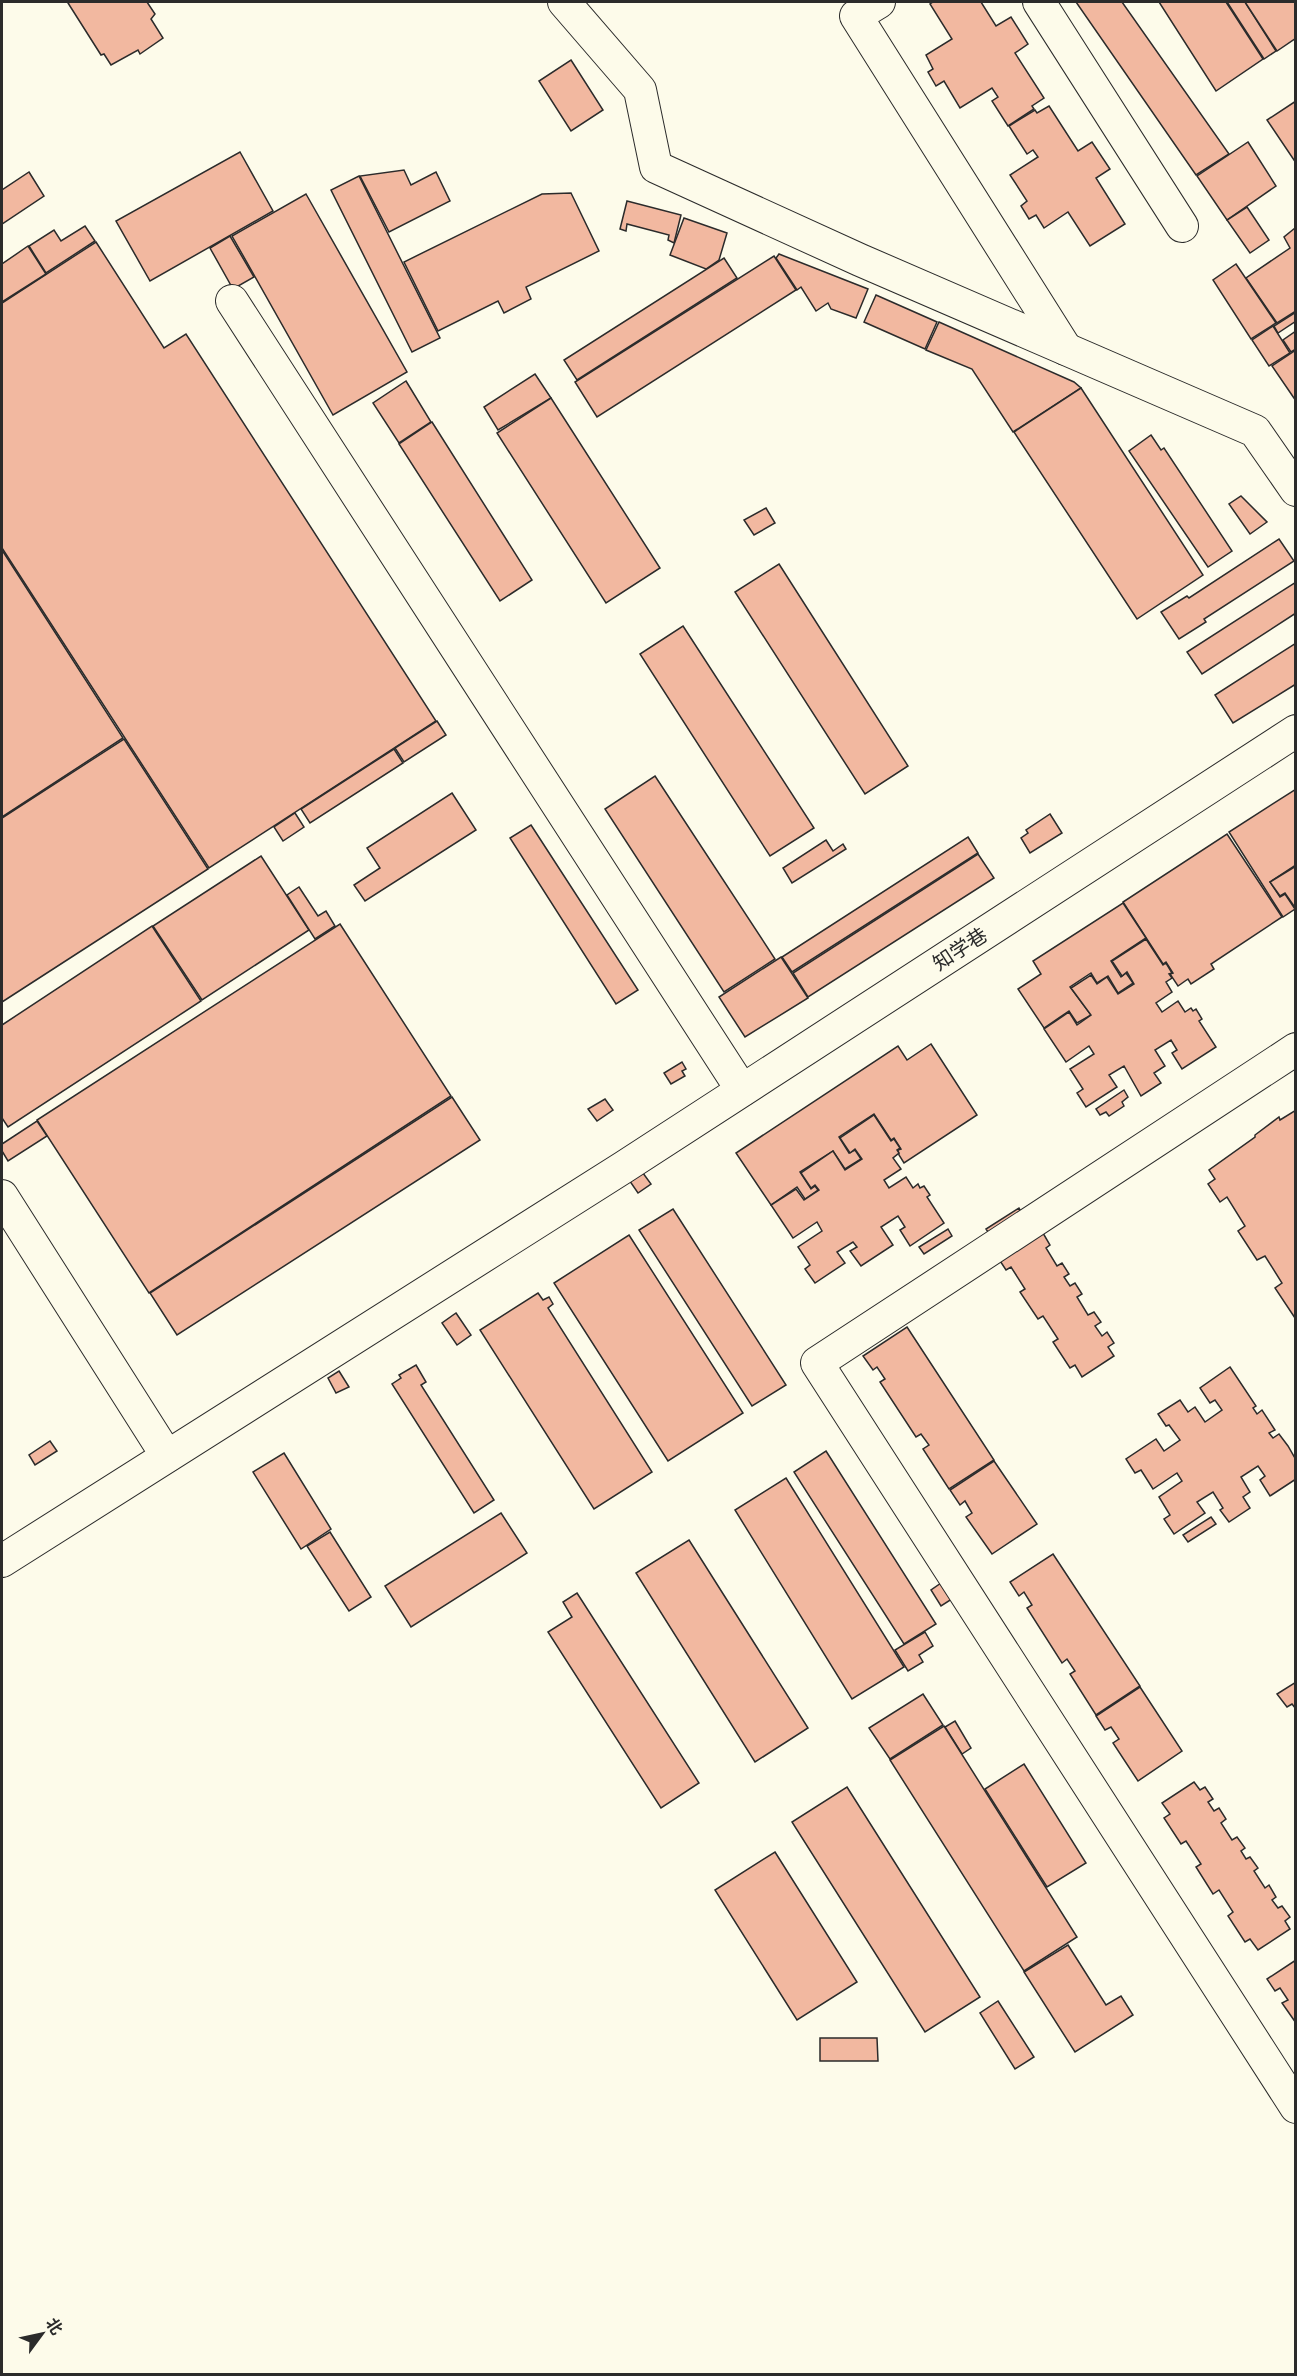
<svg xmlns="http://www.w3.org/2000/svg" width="1297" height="2376" font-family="'Fira Sans Condensed','Noto Sans SC',sans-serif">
<rect width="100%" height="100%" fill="#fdfbea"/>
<!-- building -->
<g fill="#f2b8a0" stroke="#2b2b2b" stroke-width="1.5">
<polygon points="70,2 147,2 155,14 151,19 163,38 140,54 138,50 111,65 104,54 101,55 68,3"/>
<polygon points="933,2 981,2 996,26 1011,17 1028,44 1015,53 1044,98 1032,106 1034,109 1008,126 992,101 998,97 992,88 960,108 944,81 936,86 928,72 933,69 926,55 952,39 930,4"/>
<polygon points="1076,2 1122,2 1229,154 1196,175"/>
<polygon points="1159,2 1226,2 1263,59 1216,91"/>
<polygon points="1227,2 1245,2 1276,51 1264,59"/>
<polygon points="1245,2 1296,2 1296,38 1277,51"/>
<polygon points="571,60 603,110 571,131 539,81"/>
<polygon points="1296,101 1296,163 1267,120"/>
<polygon points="1049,106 1078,151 1092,142 1110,169 1096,178 1125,224 1090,246 1068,212 1044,228 1036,215 1029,219 1021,206 1027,201 1010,175 1038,157 1033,150 1027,154 1009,126 1035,110 1037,113"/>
<polygon points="1248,142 1276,186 1227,220 1197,176"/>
<polygon points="240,152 273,211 150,281 116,221"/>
<polygon points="404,170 411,185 436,172 450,201 389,232 360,176"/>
<polygon points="29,172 44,196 2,224 2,190"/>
<polygon points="359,176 440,338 412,352 331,190"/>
<polygon points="571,193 599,251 526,287 531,299 504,313 498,301 438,331 404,262 542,194"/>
<polygon points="306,194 407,372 333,415 232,236"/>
<polygon points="627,201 681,215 674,243 668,240 669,235 627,224 626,231 620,229"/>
<polygon points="1247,207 1269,240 1250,253 1227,220"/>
<polygon points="684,218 727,233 719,260 706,269 670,255"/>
<polygon points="85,226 95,241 46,273 29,246 54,230 61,241"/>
<polygon points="1295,228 1296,311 1277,323 1246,278 1290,248 1284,237"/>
<polygon points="230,236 254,277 233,289 210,248"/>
<polygon points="96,242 164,348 186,334 436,721 209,868 2,548 2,303"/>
<polygon points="28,246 46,274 2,302 2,264"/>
<polygon points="779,254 868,289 856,318 831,309 828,303 816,311 801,287 797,290 776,258"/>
<polygon points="774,256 796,290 597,417 575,382"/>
<polygon points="724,258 737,278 577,380 564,360"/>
<polygon points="1236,264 1276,323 1251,339 1213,280"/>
<polygon points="876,295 937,322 925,349 864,322"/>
<polygon points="1296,312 1296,321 1278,333 1274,326"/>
<polygon points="939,322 1074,382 1081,388 1013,432 972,369 926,350"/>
<polygon points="1273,326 1290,353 1269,366 1252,340"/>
<polygon points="1296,331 1296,349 1291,352 1283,340"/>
<polygon points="1296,350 1296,401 1272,366"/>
<polygon points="535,374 551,398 498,430 484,407"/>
<polygon points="406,381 431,422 399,443 373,403"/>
<polygon points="1081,388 1203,575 1137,619 1014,432"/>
<polygon points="551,398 660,568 606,603 497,433"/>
<polygon points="432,422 532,580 500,601 399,444"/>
<polygon points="1151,435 1161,450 1164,448 1232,551 1208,567 1129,451"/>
<polygon points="1241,496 1267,522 1250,534 1229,504"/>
<polygon points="766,508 775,523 754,535 744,520"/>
<polygon points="1279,539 1294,561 1204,619 1206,622 1179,639 1161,612 1187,596 1189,598"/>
<polygon points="2,550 123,738 2,817"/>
<polygon points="779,564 908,766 865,794 735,592"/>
<polygon points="1296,582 1296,613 1202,674 1187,652"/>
<polygon points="683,626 814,828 770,856 640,654"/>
<polygon points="1296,643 1296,684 1233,723 1215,695"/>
<polygon points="437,721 446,735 404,762 395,748"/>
<polygon points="124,739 208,869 2,1002 2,818"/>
<polygon points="394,749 403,763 310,823 301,809"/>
<polygon points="655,776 775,959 724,992 605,809"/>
<polygon points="1296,789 1296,865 1270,882 1280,897 1285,894 1295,909 1283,917 1229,832"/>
<polygon points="452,793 476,830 365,901 354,885 380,868 367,848"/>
<polygon points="295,813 304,827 283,841 274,827"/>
<polygon points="1050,814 1062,833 1030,853 1021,838 1028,833 1026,830"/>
<polygon points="531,825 638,990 616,1004 510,838"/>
<polygon points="1227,834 1282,917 1211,964 1214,969 1191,984 1188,979 1178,986 1170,974 1173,973 1166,962 1163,964 1123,902"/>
<polygon points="968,837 978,853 792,972 782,957"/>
<polygon points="826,840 833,851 843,844 846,849 792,883 783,868"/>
<polygon points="978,854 994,878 808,997 793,973"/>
<polygon points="261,856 309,930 202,1000 153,926"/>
<polygon points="1296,866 1296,909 1285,893 1280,896 1270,882"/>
<polygon points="299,887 318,916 326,911 335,926 315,939 287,895"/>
<polygon points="1123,903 1146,938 1111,961 1121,977 1126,973 1133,983 1118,993 1108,976 1097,983 1091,973 1070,987 1091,1015 1077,1023 1069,1011 1044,1028 1018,989 1041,974 1033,961"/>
<polygon points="340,924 451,1096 149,1293 37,1120"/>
<polygon points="152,926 201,1001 8,1127 2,1118 2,1025"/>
<polygon points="1146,939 1163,965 1166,963 1172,973 1169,974 1172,978 1166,982 1172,992 1156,1003 1162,1012 1178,1001 1185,1012 1191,1008 1193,1011 1196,1009 1202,1019 1199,1021 1216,1047 1182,1069 1172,1053 1177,1050 1171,1040 1155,1050 1165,1066 1154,1073 1161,1083 1141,1096 1124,1066 1109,1075 1117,1087 1086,1107 1077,1093 1083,1089 1070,1069 1094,1054 1089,1046 1066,1062 1044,1029 1069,1012 1077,1025 1091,1015 1071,988 1091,975 1097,984 1107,977 1118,994 1134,984 1127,972 1122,976 1112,961"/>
<polygon points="781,957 808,998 745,1037 719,997"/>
<polygon points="931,1044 977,1115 904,1163 899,1155 898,1150 901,1149 894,1138 891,1140 874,1114 839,1137 849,1153 855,1150 861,1159 845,1169 833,1151 800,1172 811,1189 815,1186 818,1190 805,1199 797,1187 771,1205 736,1153 898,1046 907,1060"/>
<polygon points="682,1062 686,1069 682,1071 685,1076 671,1084 664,1073"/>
<polygon points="1124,1090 1128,1097 1122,1102 1124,1106 1109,1116 1106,1112 1100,1115 1096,1109"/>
<polygon points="452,1097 480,1140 177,1335 150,1293"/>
<polygon points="605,1099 613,1110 597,1121 588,1109"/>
<polygon points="1296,1110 1296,1317 1295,1318 1275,1288 1282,1283 1265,1256 1257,1260 1238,1231 1245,1226 1227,1197 1220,1202 1208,1184 1215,1179 1209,1170 1255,1137 1255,1135 1279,1117 1280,1120"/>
<polygon points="874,1115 891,1141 894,1139 900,1148 897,1150 899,1153 893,1158 901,1169 884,1180 889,1188 906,1177 913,1188 918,1184 920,1188 924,1186 930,1195 927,1197 944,1223 910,1246 900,1230 905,1227 898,1216 881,1227 893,1245 861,1266 850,1251 857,1247 853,1242 837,1252 845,1263 815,1283 805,1269 810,1265 798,1247 822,1231 817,1222 793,1238 771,1205 796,1189 804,1200 819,1190 815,1185 811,1188 801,1173 833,1151 845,1170 862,1159 855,1149 850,1153 840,1138"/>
<polygon points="37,1121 47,1136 8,1161 2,1151 2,1144"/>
<polygon points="640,1169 651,1184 638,1193 627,1177"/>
<polygon points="1019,1208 1024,1217 1043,1233 1050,1245 1046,1248 1057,1266 1062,1263 1069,1274 1064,1277 1070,1286 1075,1283 1082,1294 1077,1297 1088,1315 1094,1312 1101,1322 1095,1326 1102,1336 1107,1332 1114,1343 1108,1347 1114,1356 1082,1377 1075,1365 1070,1368 1053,1342 1058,1339 1043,1316 1038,1319 1020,1292 1025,1289 1011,1267 1006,1270 989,1244 994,1241 986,1229"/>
<polygon points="673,1209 786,1385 752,1406 639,1230"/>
<polygon points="948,1229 952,1236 924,1254 919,1247"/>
<polygon points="629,1235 743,1413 668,1461 554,1283"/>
<polygon points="538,1293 543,1300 549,1297 553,1304 548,1308 652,1472 594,1509 480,1330"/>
<polygon points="456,1313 471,1335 457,1345 442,1323"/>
<polygon points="907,1327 994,1460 949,1489 923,1449 929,1445 921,1434 916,1437 880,1382 885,1379 877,1367 873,1370 863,1356"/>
<polygon points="416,1365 426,1382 421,1385 494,1500 474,1513 392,1384 401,1378 399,1375"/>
<polygon points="1230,1367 1256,1406 1253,1408 1257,1414 1262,1410 1275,1430 1269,1433 1273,1438 1279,1434 1288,1446 1296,1460 1296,1479 1270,1496 1260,1480 1265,1476 1258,1466 1241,1477 1250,1492 1243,1497 1250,1508 1229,1522 1220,1510 1223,1508 1213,1492 1197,1502 1205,1513 1174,1534 1164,1519 1170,1515 1159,1497 1182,1481 1177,1473 1153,1489 1141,1470 1135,1473 1126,1459 1156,1439 1164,1451 1180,1440 1169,1425 1166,1426 1158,1414 1180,1400 1188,1412 1195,1407 1205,1422 1222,1410 1215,1400 1210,1403 1200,1388"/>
<polygon points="339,1371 349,1387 336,1393 328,1378"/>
<polygon points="50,1441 57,1451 35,1465 29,1455"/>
<polygon points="826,1451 936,1624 904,1644 794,1472"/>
<polygon points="284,1453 331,1529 301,1549 253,1472"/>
<polygon points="994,1461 1037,1524 992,1554 966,1517 972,1513 965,1501 960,1505 950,1490"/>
<polygon points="786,1478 904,1667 852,1699 735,1510"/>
<polygon points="501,1513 527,1553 411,1627 385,1586"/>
<polygon points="1211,1517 1216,1524 1188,1542 1183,1535"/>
<polygon points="330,1532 371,1597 349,1611 307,1546"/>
<polygon points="689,1540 808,1728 755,1762 636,1573"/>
<polygon points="1053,1554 1140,1686 1096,1715 1070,1674 1075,1671 1067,1659 1062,1663 1027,1608 1032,1605 1024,1592 1019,1596 1010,1582"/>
<polygon points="944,1581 955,1597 941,1606 931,1590"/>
<polygon points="577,1593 699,1783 661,1808 548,1632 572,1617 563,1602"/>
<polygon points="925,1632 933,1646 919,1655 923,1662 908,1671 895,1650"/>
<polygon points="1296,1682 1296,1709 1292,1704 1287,1707 1277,1694"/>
<polygon points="1140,1687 1182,1751 1138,1781 1113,1743 1119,1739 1111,1727 1105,1730 1096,1716"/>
<polygon points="923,1694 943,1725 890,1759 869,1728"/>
<polygon points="955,1721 971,1748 962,1754 945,1727"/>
<polygon points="944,1726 1077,1937 1024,1971 890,1760"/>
<polygon points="1024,1764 1086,1863 1047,1887 985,1789"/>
<polygon points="1194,1782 1200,1790 1205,1787 1213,1799 1208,1802 1214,1811 1219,1808 1226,1819 1221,1823 1232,1840 1237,1837 1245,1848 1241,1851 1246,1859 1250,1857 1258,1868 1254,1871 1265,1888 1269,1885 1276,1897 1272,1900 1278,1908 1282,1906 1290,1917 1285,1921 1290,1929 1258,1950 1250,1939 1245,1942 1228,1916 1233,1912 1219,1890 1213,1894 1196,1867 1201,1864 1186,1841 1181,1844 1164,1818 1170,1814 1162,1803"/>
<polygon points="847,1787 980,1997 925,2032 792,1822"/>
<polygon points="775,1852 857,1982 797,2020 715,1890"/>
<polygon points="1068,1945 1106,2005 1121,1996 1133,2015 1075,2052 1024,1972"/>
<polygon points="1296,1960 1296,2023 1282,2003 1288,2000 1280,1988 1275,1991 1267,1979"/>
<polygon points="998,2001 1034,2057 1015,2069 980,2013"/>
<polygon points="820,2038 877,2038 878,2061 820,2061"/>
</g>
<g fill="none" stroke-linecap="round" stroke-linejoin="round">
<defs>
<g id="minor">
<polyline points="564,2 640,90 656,167 860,260 1255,431 1296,490"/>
<polyline points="879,2 856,16 1066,349"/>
<polyline points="1039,2 1182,226"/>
<polyline points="232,301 742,1090"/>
<polyline points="1296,1049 817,1363 1296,2107"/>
<polyline points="2,1196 167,1456"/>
<polyline points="2,1561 624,1167 1296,731"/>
</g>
</defs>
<!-- minor casing -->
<use href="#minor" stroke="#2b2b2b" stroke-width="34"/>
<!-- minor -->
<use href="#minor" stroke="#fdfbea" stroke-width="32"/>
</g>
<g text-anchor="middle" stroke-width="4.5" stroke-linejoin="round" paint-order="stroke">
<!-- street labels -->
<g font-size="20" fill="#2b2b2b" stroke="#fdfbea">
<text transform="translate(960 949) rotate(-33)" y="7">知学巷</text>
</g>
</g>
<!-- border -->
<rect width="1297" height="2376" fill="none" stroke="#2b2b2b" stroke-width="6"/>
<!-- north arrow -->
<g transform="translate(42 2334) rotate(57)" stroke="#fdfbea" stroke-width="4.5" paint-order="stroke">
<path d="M0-4.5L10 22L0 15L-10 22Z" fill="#2b2b2b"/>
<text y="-9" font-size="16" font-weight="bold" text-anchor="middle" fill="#2b2b2b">北</text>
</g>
</svg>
